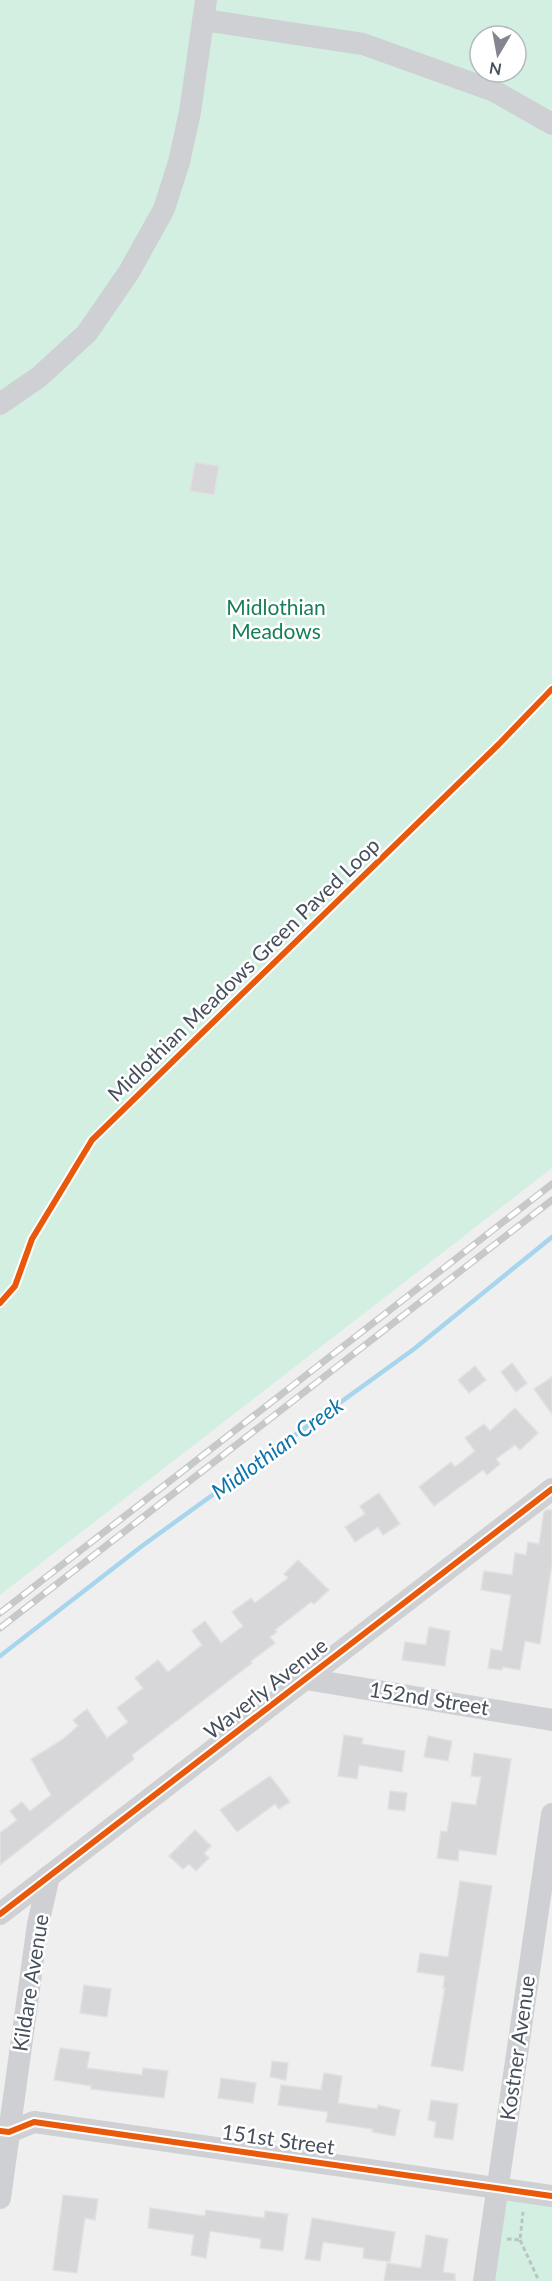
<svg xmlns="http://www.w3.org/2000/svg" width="552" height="2281" font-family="Lato,sans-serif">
<rect width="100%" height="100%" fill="#f0efef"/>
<!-- green -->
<g fill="#d3efe2" fill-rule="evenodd">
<path d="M0,0h552v1168l-552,427zM480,36h36v36h-36z"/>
<polygon points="497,2187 552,2196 552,2281 484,2281"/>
</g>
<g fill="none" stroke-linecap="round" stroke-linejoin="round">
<!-- stream -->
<polyline stroke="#a7d5ee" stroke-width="4.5" points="0,1656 142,1546 414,1349 552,1237"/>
</g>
<!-- building -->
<g fill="#d7d7d9" stroke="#e1e1e2" stroke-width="1.5">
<polygon points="195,462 219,466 214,495 190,491"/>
<polygon points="512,1363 527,1383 516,1392 501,1372"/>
<polygon points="475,1366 486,1380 469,1393 458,1380"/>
<polygon points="552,1377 552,1414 534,1389"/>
<polygon points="515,1408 538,1433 520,1450 515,1445 496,1459 500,1464 487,1475 483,1470 434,1506 419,1487 451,1462 455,1467 475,1451 465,1438 484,1424 490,1431"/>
<polygon points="379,1493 400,1524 383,1535 378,1527 355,1542 345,1527 365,1514 360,1506"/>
<polygon points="547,1510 552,1510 552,1563 540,1644 525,1641 520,1670 503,1667 502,1670 488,1668 491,1649 502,1651 511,1595 481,1590 484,1571 512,1575 515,1553 526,1555 528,1542 539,1544 544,1512"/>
<polygon points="298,1560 329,1590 314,1604 311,1602 275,1630 277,1632 270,1637 275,1643 251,1661 252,1663 132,1755 134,1759 0,1865 0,1833 17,1820 10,1811 22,1802 30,1811 51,1795 31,1759 62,1740 78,1726 73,1720 87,1709 107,1738 128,1722 117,1708 143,1688 135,1678 158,1660 168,1672 202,1645 192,1631 205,1621 221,1643 243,1626 232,1612 251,1598 255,1603 288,1578 284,1574"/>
<polygon points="429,1627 450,1631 445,1666 402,1660 405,1642 426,1645"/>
<polygon points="344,1735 363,1738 362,1744 405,1751 402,1772 359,1765 357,1779 338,1776"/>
<polygon points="428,1736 452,1741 448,1761 424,1757"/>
<polygon points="474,1753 511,1759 496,1855 459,1850 458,1861 437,1858 441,1831 447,1832 452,1802 476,1805 481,1777 471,1776"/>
<polygon points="270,1776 290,1802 279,1809 275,1804 237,1832 220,1810"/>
<polygon points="390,1791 407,1793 405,1811 388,1809"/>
<polygon points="195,1830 211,1846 204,1853 209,1858 196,1871 189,1864 183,1869 169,1856"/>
<polygon points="460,1881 492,1886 463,2071 431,2066 445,1988 443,1988 445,1976 417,1972 420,1953 448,1957"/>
<polygon points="84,1985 111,1989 107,2017 80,2013"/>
<polygon points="60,2048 90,2052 87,2068 142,2075 143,2068 168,2071 164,2098 91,2089 91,2086 54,2080"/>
<polygon points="272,2061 288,2063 286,2080 270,2077"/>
<polygon points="324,2073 342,2076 338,2103 377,2109 378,2105 400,2110 395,2136 372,2132 373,2129 326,2122 328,2112 278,2105 281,2085 321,2090"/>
<polygon points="221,2078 256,2083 253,2103 218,2098"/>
<polygon points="431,2100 458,2104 453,2140 434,2137 436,2122 428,2120"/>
<polygon points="63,2195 98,2199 95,2220 85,2218 77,2273 53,2270"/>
<polygon points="150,2208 205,2216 206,2210 264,2218 265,2211 288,2214 283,2251 260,2248 261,2239 210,2231 206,2258 191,2255 194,2235 148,2228"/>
<polygon points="312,2218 395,2232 390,2262 363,2258 364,2248 323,2242 320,2261 305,2259"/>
<polygon points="426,2235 448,2239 443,2272 455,2274 455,2281 384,2281 387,2263 421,2268"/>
</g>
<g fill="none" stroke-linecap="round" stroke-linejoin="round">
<!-- path -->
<g stroke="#bac4c3" stroke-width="3" stroke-dasharray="4.5 3" stroke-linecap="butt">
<polyline points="507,2239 520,2240 523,2212"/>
<polyline points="520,2240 539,2281"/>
</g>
<!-- minor -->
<g stroke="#ced0d3" stroke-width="22">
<polyline points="204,20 363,44 494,91 552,124"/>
<polyline points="0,404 39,377 87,333 129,272 164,209 179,162 190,112 206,0"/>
<polyline points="306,1679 552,1720"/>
<polyline points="0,1914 552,1489"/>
<polyline points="0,2131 9,2132 34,2122 552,2196"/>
<polyline points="0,2198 38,1924 49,1876"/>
<polyline points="484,2281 552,1814"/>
</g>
<defs>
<g id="rail">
<polyline points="0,1613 552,1184"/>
<polyline points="0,1628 552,1200"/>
</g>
</defs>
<!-- rail casing -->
<use href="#rail" stroke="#c7c8ca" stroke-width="7"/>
<!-- rail -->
<use href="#rail" stroke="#fff" stroke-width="4.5" stroke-dasharray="14" stroke-linecap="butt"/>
<defs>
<g id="cycleway">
<polyline points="0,1303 15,1286 32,1239 92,1140 499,744 552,689"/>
<polyline points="0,1914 552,1489"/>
<polyline points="0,2131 9,2132 34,2122 552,2196"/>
</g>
</defs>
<!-- cycleway casing -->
<use href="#cycleway" stroke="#fff" stroke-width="10"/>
<!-- cycleway -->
<use href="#cycleway" stroke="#e8590c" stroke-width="6"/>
</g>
<g text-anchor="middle" stroke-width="5" stroke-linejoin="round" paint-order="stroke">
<!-- park labels -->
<g font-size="21" fill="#167e58" stroke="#fff">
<text x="276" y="615">Midlothian<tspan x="276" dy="24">Meadows</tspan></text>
</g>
<!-- street labels -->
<g font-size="21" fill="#464f5c" stroke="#fff">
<text transform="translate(244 970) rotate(-44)" y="7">Midlothian Meadows Green Paved Loop</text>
<text transform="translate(266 1689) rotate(-38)" y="7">Waverly Avenue</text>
<text transform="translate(429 1699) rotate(9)" y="7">152nd Street</text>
<text transform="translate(31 1983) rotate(-81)" y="7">Kildare Avenue</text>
<text transform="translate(518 2048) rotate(-82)" y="7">Kostner Avenue</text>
<text transform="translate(278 2140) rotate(8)" y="7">151st Street</text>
</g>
<!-- water labels -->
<g font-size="22" font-style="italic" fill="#0b74ab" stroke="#fff">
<text transform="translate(277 1448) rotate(-36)" y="8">Midlothian Creek</text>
</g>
</g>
<!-- north arrow -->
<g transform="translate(498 54) rotate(190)"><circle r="28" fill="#ffffff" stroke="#b5b9be" stroke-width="1.5"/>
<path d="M0-4.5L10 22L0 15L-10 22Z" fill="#82878f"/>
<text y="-9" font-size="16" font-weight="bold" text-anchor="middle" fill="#464f5c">N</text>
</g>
</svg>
